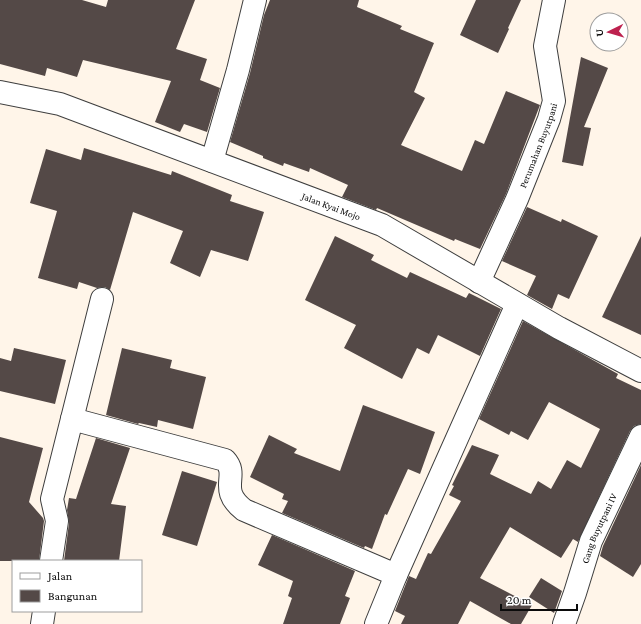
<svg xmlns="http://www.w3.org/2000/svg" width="641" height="624" font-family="'Crimson Pro',serif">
<rect width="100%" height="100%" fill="#fff5e9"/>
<!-- building -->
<g fill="#544947">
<polygon points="0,0 82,0 106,7 108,0 195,0 176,49 207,59 200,80 220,88 207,132 184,124 180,132 155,122 171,81 83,60 77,77 47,68 45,76 0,64"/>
<polygon points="270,0 359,0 357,7 402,26 400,29 434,43 414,92 425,98 401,145 462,171 475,140 484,144 506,91 540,105 506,194 480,249 455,239 454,241 377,208 376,210 342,197 348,185 310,168 309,172 284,163 283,166 263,158 263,156 230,142 250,73 264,15"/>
<polygon points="476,0 521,0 508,28 509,29 498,53 460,35"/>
<polygon points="581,57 608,68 584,127 591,128 583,166 562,162"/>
<polygon points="84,148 171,175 172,171 232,195 230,201 264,212 248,261 211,250 200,277 170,263 183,231 133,212 110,290 105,287 97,288 79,282 77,289 38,278 57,211 30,203 46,149 81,160"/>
<polygon points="527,207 561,222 562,219 598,236 569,299 558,294 552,309 527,295 536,276 502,261"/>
<polygon points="335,236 374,255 371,260 407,278 410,272 466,298 469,293 501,309 480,356 438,335 429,354 417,348 402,379 344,348 356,325 305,300"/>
<polygon points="641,236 641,335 602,317"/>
<polygon points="523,321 618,374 616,378 641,390 641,424 634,426 630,431 578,542 573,539 561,558 510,527 480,578 532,605 521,624 511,624 470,601 458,624 401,624 405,616 395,611 409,576 416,579 428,553 431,554 461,501 449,495 454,486 452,485 472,445 499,455 490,474 531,494 538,481 551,489 567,460 581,468 600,429 549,402 528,440 511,431 509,435 479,419"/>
<polygon points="14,348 66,360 55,404 0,391 0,358 11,361"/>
<polygon points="122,348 172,360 170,368 206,377 193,429 158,420 157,427 139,423 138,424 106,415"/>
<polygon points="363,405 435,432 420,474 408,469 387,515 385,514 372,549 365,546 364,548 282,513 288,501 282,499 284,494 250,477 269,435 297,449 294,453 340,471"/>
<polygon points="0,437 43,448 29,502 43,518 44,521 39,561 0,561"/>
<polygon points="96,438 130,448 111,504 126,506 119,561 64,561 69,523 67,510 69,498 76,499"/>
<polygon points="641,465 641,564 633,577 600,556 603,546"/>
<polygon points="182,471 217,482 197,546 162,535"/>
<polygon points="272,535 355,571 345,596 350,598 340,624 283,624 292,598 288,596 293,581 258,565"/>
<polygon points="541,578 562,591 554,613 529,597"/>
</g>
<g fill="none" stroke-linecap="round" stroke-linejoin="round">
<defs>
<g id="minor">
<polyline points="212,161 238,70 255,0"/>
<path id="s1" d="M479,282l38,-83 32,-80 5,-18 -9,-55 9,-46"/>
<path d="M72,419l153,41c15,16 -8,29 19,50l152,65"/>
<polyline points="51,561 57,521 52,499 102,299"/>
<polyline points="42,624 44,611"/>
<polyline points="376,624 396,575 517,304"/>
<path id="s2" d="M564,624l11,-31 16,-52 50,-105"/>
</g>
<g id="tertiary">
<path id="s3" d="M0,92l60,12 322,121 177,103 82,43"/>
</g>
</defs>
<!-- minor casing -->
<use href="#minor" stroke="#3e3e3e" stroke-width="24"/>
<!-- tertiary casing -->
<use href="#tertiary" stroke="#3e3e3e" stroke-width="24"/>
<!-- minor -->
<use href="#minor" stroke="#fff" stroke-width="22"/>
<!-- tertiary -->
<use href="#tertiary" stroke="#fff" stroke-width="22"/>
</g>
<g text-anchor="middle" stroke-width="4" stroke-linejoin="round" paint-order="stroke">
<!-- street labels -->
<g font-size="10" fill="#0b0b0b" stroke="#fff">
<text dy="4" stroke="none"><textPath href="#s1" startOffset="149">Perumahan Buyutpani</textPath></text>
<text dy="4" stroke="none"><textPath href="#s3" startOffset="351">Jalan Kyai Mojo</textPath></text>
<text dy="4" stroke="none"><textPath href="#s2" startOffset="102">Gang Buyutpani IV</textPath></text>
</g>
</g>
<!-- legend -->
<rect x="12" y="560" width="130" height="52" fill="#ffffff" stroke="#9d9d9d"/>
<rect x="20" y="573" width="20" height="6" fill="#ffffff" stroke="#9d9d9d"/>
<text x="48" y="580" font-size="12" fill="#0b0b0b">Jalan</text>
<rect x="20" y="590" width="20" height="12" fill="#544947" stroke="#9d9d9d"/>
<text x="48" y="600" font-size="12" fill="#0b0b0b">Bangunan</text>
<!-- north arrow -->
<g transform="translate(609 32) rotate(265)"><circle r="19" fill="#ffffff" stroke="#9d9d9d"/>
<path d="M0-3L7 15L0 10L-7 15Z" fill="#bd214e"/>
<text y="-6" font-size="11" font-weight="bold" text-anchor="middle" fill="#0b0b0b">U</text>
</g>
<!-- scale -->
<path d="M501 604v6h76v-6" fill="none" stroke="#0b0b0b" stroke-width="2"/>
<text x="507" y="604" font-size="12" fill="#0b0b0b" stroke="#ffffff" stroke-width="3" paint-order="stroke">20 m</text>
</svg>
